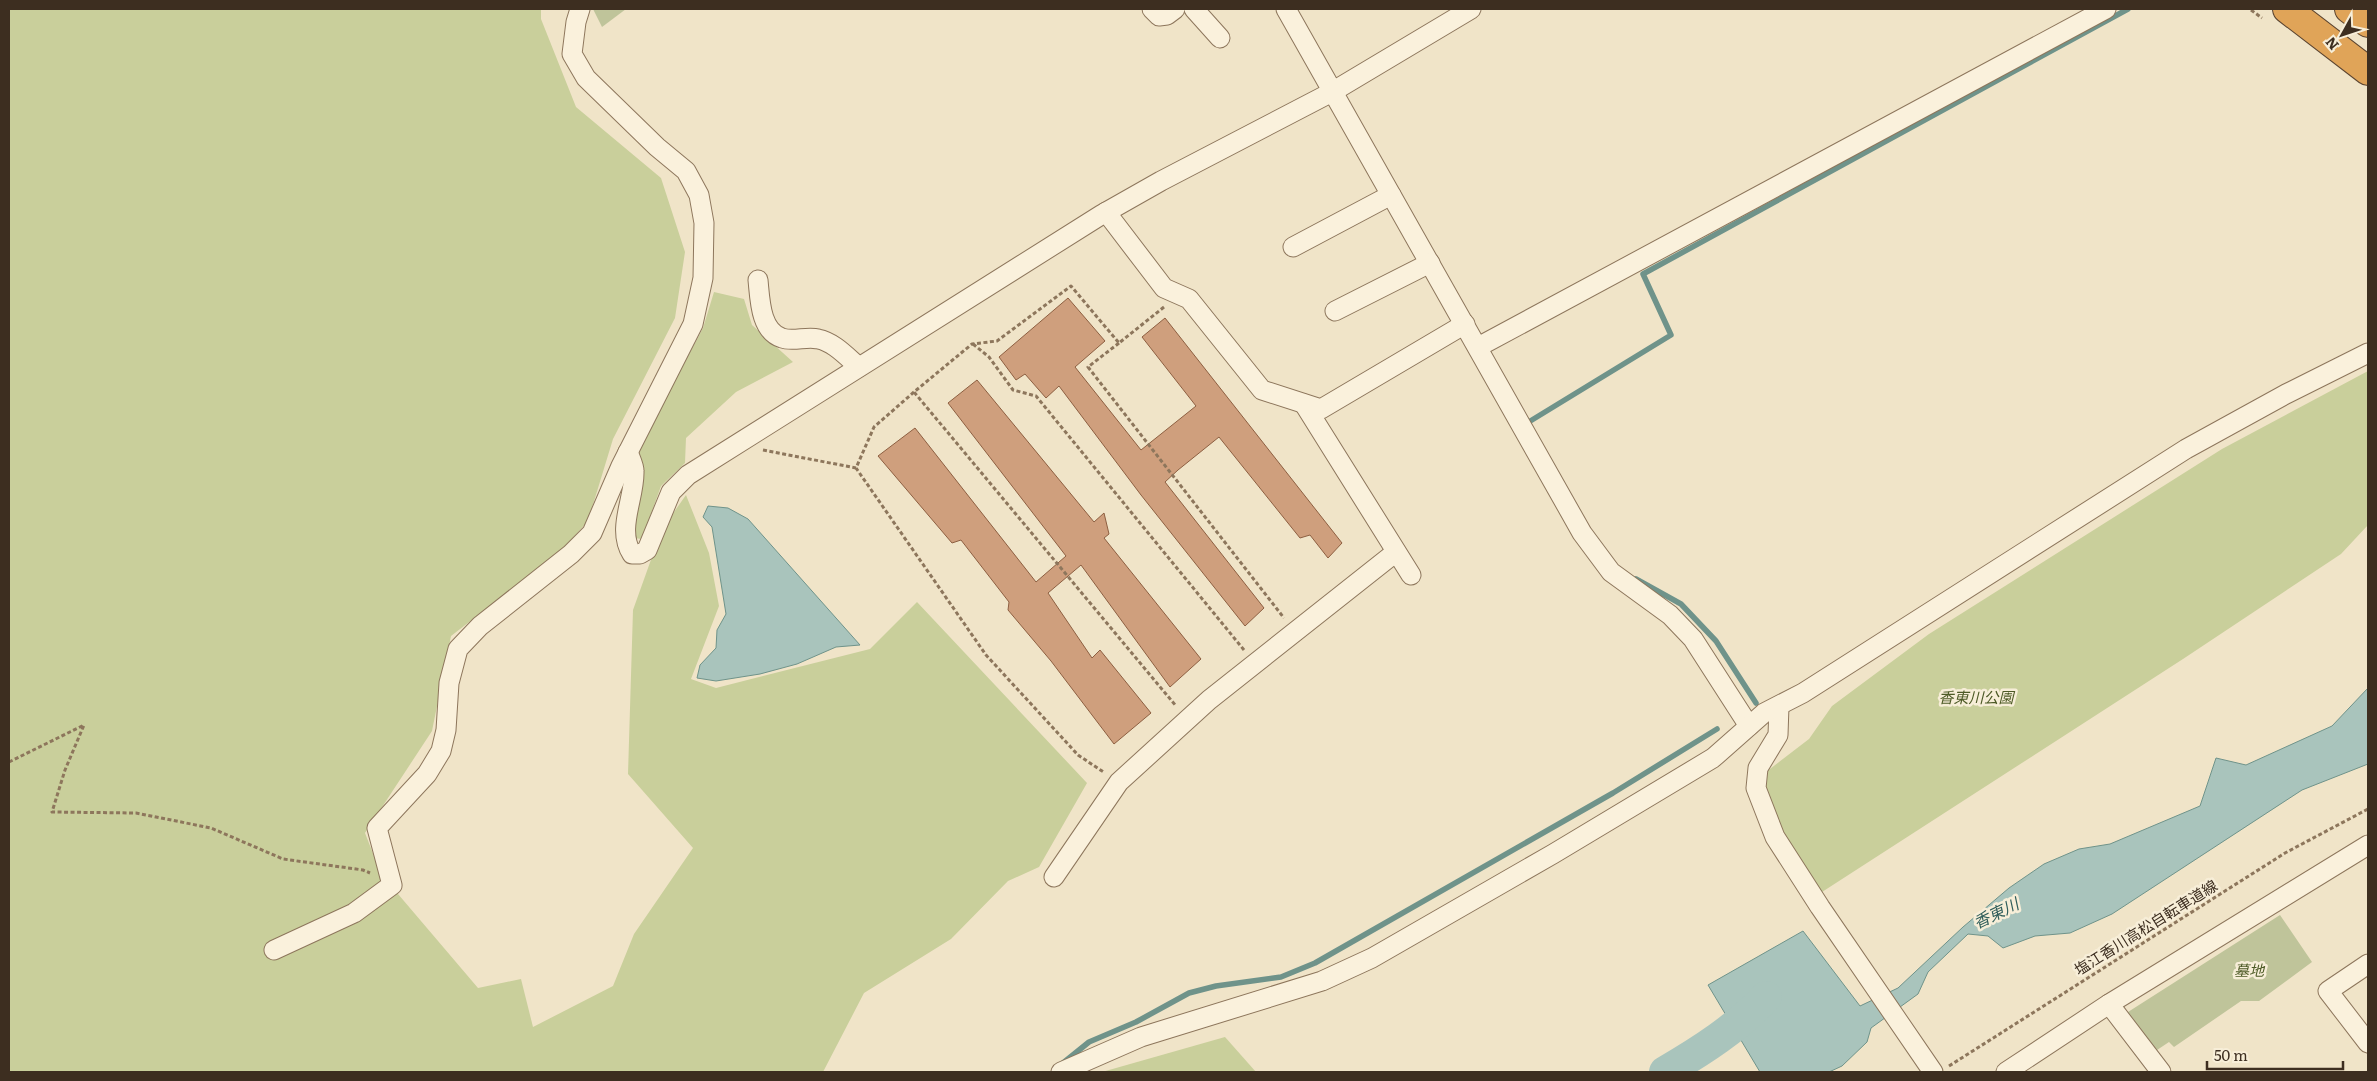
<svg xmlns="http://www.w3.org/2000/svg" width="2377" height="1081" font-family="Literata,'Noto Sans JP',serif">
<rect width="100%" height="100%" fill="#f0e4c8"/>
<!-- green -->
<g fill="#c9cf9b">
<polygon points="9,9 541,9 541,19 576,107 661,178 685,252 675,318 613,439 588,521 560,552 451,636 432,731 365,833 381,874 478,988 521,979 533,1027 613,986 634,934 693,848 628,774 633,610 662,529 686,495 709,553 719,606 691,679 716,688 870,649 917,602 1087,783 1039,867 1008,881 951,939 864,993 823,1072 9,1072"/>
<polygon points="714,292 744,299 752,325 793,362 736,392 686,438 685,463 661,486 642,539 633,538 640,487 639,448 703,328"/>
<polygon points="2368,371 2368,525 2341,554 2183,659 1822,892 1791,851 1765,794 1766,772 1809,739 1832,706 1929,634 2222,449"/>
<polygon points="1225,1037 1256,1072 1102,1072"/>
</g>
<!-- cemetery -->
<g fill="#bfc49a">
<polygon points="593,9 626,9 602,27"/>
<polygon points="2280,915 2312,962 2259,1001 2241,1001 2174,1047 2169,1042 2151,1054 2125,1021 2128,1012"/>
</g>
<!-- water -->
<g fill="#a9c4bc" stroke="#6f938a">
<polygon points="708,506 728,508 748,519 860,645 836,647 797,664 760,674 716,681 697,678 700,665 716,648 717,630 726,614 712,527 703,517"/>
<polygon points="2368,688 2368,764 2302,790 2112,914 2070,933 2035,936 2003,948 1988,936 1968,934 1928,972 1918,994 1871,1028 1867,1042 1842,1066 1829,1072 1760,1072 1708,985 1803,931 1860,1006 1898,988 1963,927 2009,888 2044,864 2079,849 2110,844 2200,806 2216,758 2246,765 2332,726"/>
</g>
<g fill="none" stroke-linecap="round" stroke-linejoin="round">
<!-- stream -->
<g stroke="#6f938a" stroke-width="5.5">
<polyline points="1529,427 1527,423 1671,335 1643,274 2128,9"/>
<polyline points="1636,579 1681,604 1716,641 1756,703"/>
<polyline points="1063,1063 1089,1042 1136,1022 1189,993 1216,986 1281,977 1315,963 1613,793 1717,729"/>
</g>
<!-- river -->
<path stroke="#a9c4bc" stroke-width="32" d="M1665,1072c36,-21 72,-44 101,-75"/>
</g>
<!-- building -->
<g fill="#cf9f7d" stroke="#8d5f41">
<polygon points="1068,298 1105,341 1075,367 1141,450 1196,406 1142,337 1165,318 1342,543 1328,558 1310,535 1300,538 1219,437 1178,470 1165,482 1264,608 1245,626 1141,495 1059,386 1046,398 1025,374 1016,380 999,357"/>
<polygon points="977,380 1094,522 1104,513 1109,534 1104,538 1201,659 1170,687 1081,565 1048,593 1092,658 1100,650 1151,713 1114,744 1051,661 1008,610 1009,602 961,540 952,543 878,456 915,428 1036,582 1066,556 948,403"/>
</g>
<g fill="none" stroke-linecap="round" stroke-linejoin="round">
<defs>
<g id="minor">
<polyline points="1152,9 1159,16 1167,15 1175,9"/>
<polyline points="1194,9 1220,38"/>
<polyline points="1286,9 1582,533 1611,572 1670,615 1693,639 1749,726"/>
<polyline points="1106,212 1164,288 1189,299 1262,390 1321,409 1465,324"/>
<polyline points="1293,247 1391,195"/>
<path d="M758,280c2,19 2,51 24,58 11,4 25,-2 36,1 16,3 29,18 41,28"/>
<polyline points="1335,311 1430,263"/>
<polyline points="1478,347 2106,9"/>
<polyline points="1304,404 1411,575"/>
<path d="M628,452c2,6 6,13 6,19 1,27 -18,58 -2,83h8l7,-4 24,-58 17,-17 413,-260 60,-34 171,-89 139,-83"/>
<polyline points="1779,706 1778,735 1758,768 1756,788 1775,837 1820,907 1933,1072"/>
<polyline points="1054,877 1119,782 1209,700 1396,552"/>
<polyline points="274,950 354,913 392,885 377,828 427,774 441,751 446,730 449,683 458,649 480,626 571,554 592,533 621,466 693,324 703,278 704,223 699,195 686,171 657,147 586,78 572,54 576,22 580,9"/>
<polyline points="2368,964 2328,991 2368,1043"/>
<polyline points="2109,1004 2161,1072"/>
<polyline points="1061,1072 1141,1037 1322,981 1372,958 1553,854 1713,758 1764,713 1803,693 2186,449 2286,394 2368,353"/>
<polyline points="2006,1072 2109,1004 2368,845"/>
</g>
<g id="highway">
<polyline points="2287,9 2368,71"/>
<polyline points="2349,9 2368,23"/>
</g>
</defs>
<!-- minor casing -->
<use href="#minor" stroke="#8d765c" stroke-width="21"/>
<!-- highway casing -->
<use href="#highway" stroke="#5b4430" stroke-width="30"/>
<!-- path -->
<g stroke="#8d765c" stroke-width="3" stroke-dasharray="4 2.5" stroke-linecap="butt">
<polyline points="2251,10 2262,18"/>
<polyline points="1164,307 1119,343 1071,286 997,341 972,344 914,392 1176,706"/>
<polyline points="1119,343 1088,367 1284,618"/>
<polyline points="973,344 989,357 1013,390 1036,396 1244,650"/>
<polyline points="914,392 874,427 856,468 986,655 1078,755 1105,773"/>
<polyline points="763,450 856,468"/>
<polyline points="9,762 84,725 65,770 52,812 136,813 211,828 283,859 363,870 370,873"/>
<polyline points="1949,1066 2285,853 2368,809"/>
</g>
<!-- minor -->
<use href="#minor" stroke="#faf1dc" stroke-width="19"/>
<!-- highway -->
<use href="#highway" stroke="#e0a458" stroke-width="28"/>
</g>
<g text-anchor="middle" stroke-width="5" stroke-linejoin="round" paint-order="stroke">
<!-- park labels -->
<g font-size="15" font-style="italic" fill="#4d5a26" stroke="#f7eed8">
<text x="1976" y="703">香東川公園</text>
<text x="2249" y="976">墓地</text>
</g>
<!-- street labels -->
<g font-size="15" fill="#3d2e20" stroke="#f7eed8">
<text transform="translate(2146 928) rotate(-32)" y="5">塩江香川高松自転車道線</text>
</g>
<!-- water labels -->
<g font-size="16" font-style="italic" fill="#2f5d5a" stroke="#f7eed8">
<text transform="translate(1996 913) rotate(-26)" y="6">香東川</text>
</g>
</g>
<!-- border -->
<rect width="2377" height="1081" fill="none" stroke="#3d2e20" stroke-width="20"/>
<!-- north arrow -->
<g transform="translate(2342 35) rotate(230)" stroke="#f7eed8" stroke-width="4" paint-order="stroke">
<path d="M0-4L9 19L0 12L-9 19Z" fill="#3d2e20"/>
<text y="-8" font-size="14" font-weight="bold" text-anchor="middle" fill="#3d2e20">N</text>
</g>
<!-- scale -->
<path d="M2207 1061v8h136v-8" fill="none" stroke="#3d2e20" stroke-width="2.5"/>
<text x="2214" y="1061" font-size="15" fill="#3d2e20" stroke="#f7eed8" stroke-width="4" paint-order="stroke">50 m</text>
</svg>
